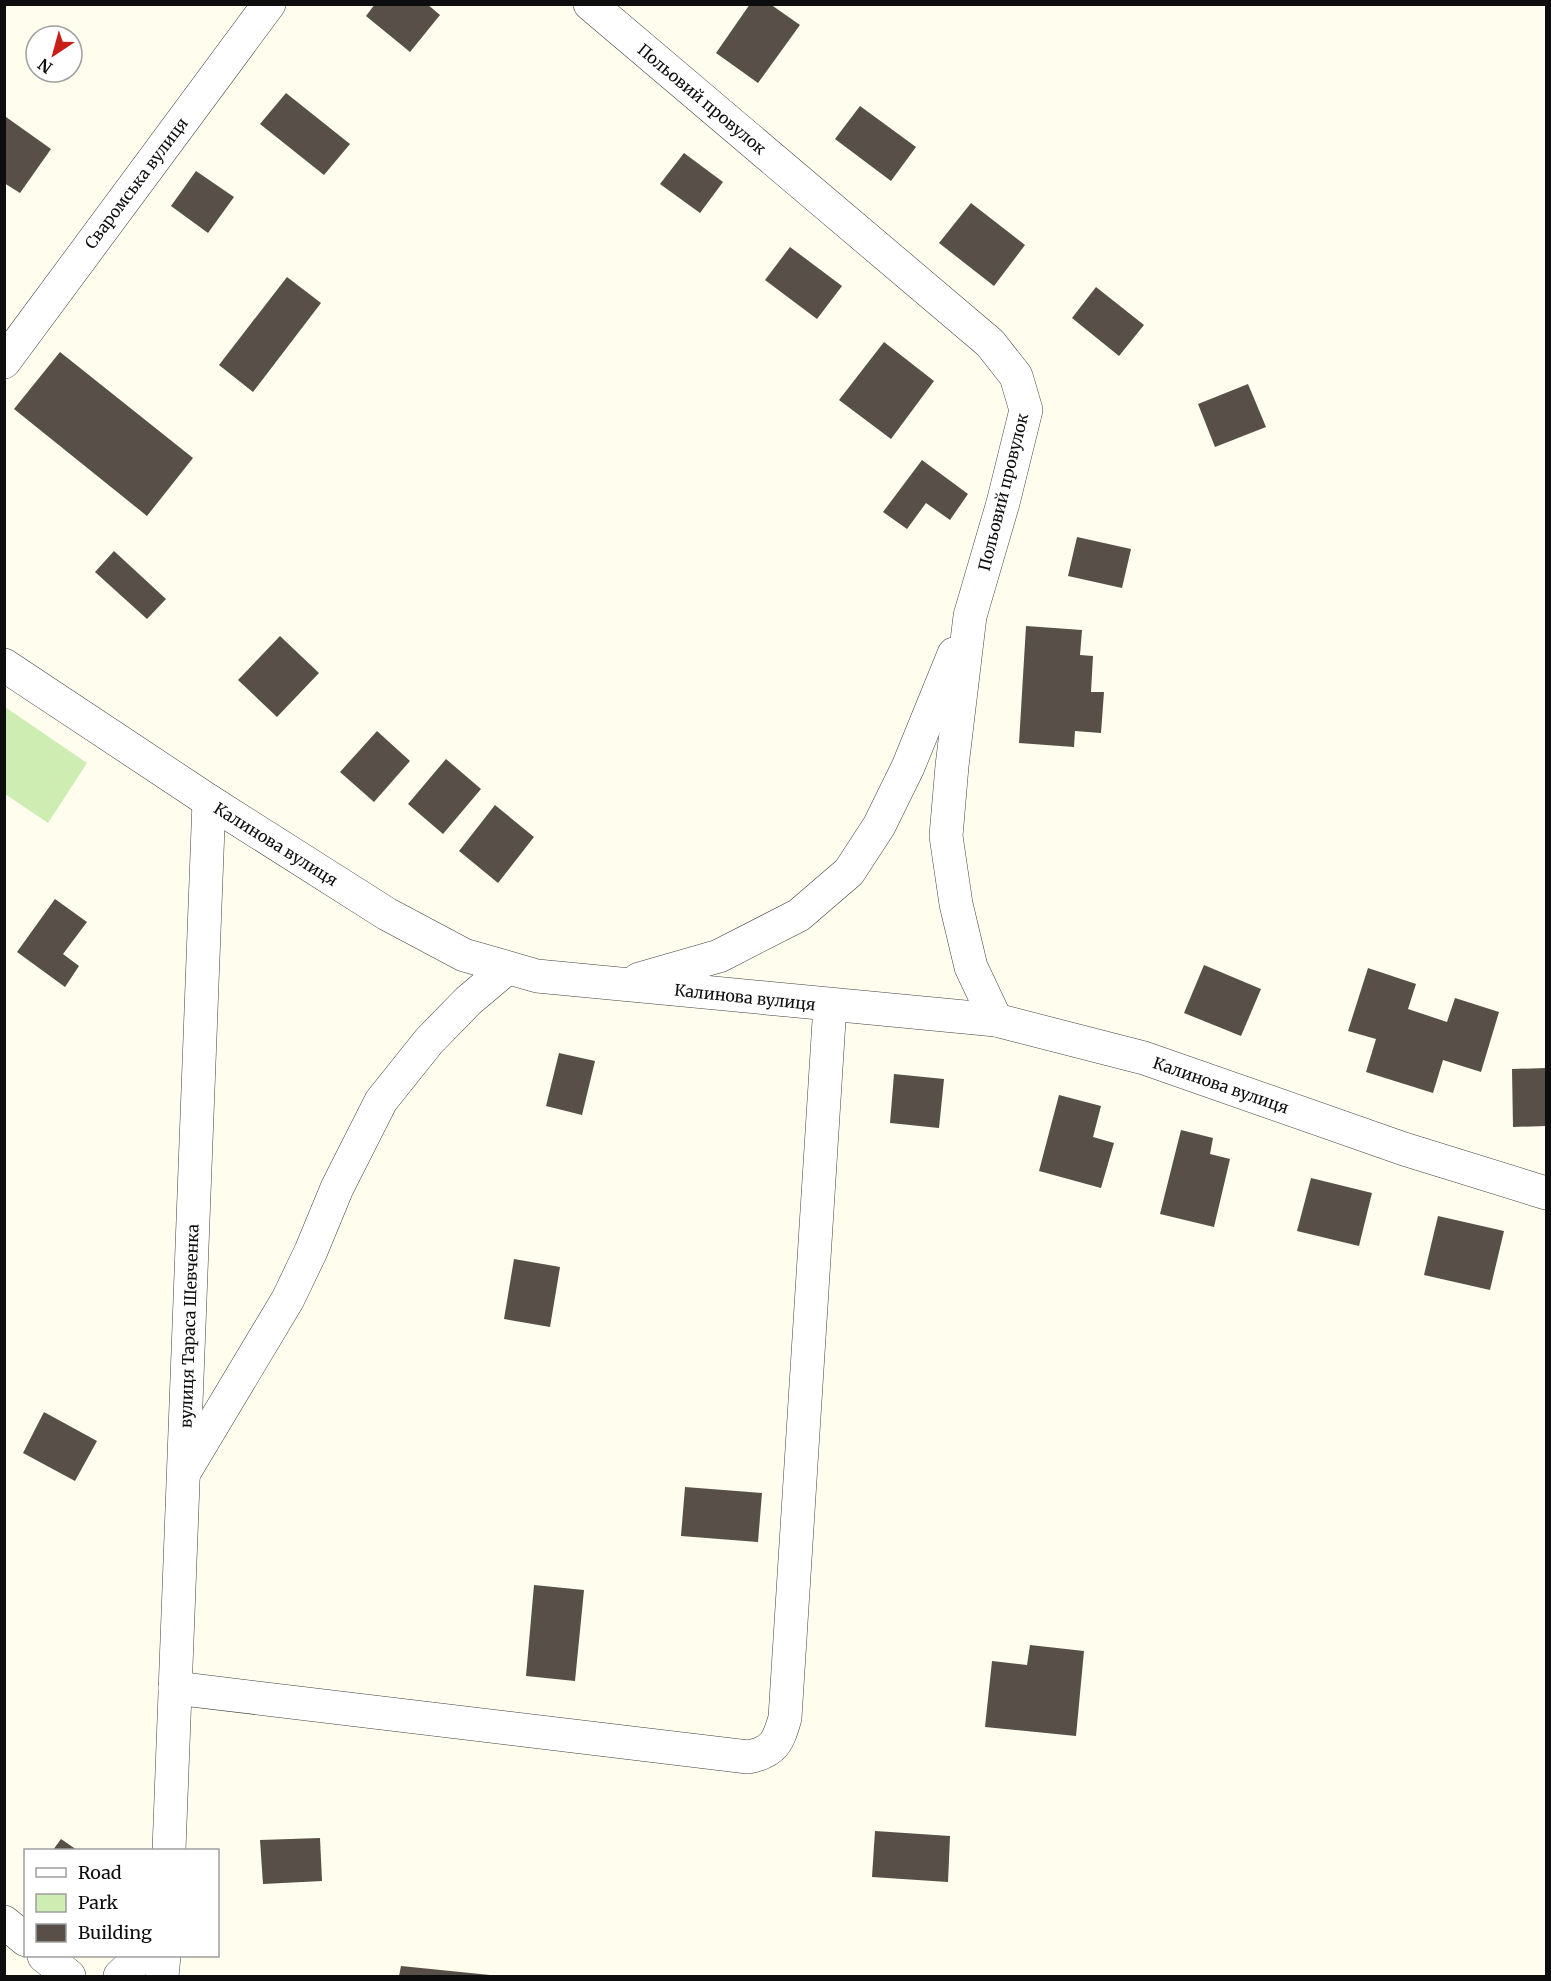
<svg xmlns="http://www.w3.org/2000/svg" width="1551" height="1981" font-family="Merriweather,serif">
<rect width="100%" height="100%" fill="#fffded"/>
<!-- green -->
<polygon fill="#cdedb3" points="5,707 87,763 48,823 5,794"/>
<!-- building -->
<g fill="#574f48">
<polygon points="375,4 427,4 440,15 410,52 366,16"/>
<polygon points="750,4 770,4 800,25 758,83 716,53"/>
<polygon points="286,93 350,144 324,175 260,124"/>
<polygon points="860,106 916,147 891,181 835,139"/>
<polygon points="6,117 51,149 20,193 4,183 4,120"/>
<polygon points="684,153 723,182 700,213 660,184"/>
<polygon points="196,171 234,197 208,233 171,206"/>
<polygon points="971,203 1025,245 994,286 939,243"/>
<polygon points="790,247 842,286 817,319 765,280"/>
<polygon points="287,277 321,303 253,392 219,365"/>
<polygon points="1096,287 1144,325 1119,356 1072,318"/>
<polygon points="884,342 934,381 891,439 839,400"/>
<polygon points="60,352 193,458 147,516 14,409"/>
<polygon points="1248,384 1266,427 1215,447 1198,404"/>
<polygon points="922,460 968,494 950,520 926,503 907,529 883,512"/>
<polygon points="1077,537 1131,549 1122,588 1068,576"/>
<polygon points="114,551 166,599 147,619 95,572"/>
<polygon points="1026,626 1082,630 1080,655 1093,656 1091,692 1104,692 1101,733 1075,731 1074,747 1019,743"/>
<polygon points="280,636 319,673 277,717 238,680"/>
<polygon points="377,731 410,761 374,802 340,772"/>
<polygon points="446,759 481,789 443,834 408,804"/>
<polygon points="495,805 534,837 498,883 459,851"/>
<polygon points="55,899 87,922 63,954 79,966 65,987 17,952"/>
<polygon points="1204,965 1261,989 1241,1036 1184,1013"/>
<polygon points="1368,968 1416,984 1408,1009 1447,1022 1455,998 1499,1012 1481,1072 1443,1060 1433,1093 1366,1072 1376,1039 1348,1031"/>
<polygon points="559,1053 595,1061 582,1115 546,1106"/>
<polygon points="1546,1068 1546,1126 1513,1127 1512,1069"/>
<polygon points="894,1074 944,1079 939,1128 890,1123"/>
<polygon points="1059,1095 1101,1106 1093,1137 1114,1143 1101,1188 1039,1171"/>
<polygon points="1181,1130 1213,1138 1210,1154 1230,1159 1214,1227 1160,1214"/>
<polygon points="1311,1178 1372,1193 1359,1246 1297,1231"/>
<polygon points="1438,1216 1504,1231 1490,1290 1424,1275"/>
<polygon points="514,1259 560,1267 550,1327 504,1319"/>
<polygon points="44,1412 97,1441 75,1481 23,1453"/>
<polygon points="685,1487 762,1493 758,1542 681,1536"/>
<polygon points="534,1585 584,1590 575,1681 526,1676"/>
<polygon points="1030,1645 1084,1651 1076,1736 985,1727 992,1661 1027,1665"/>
<polygon points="875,1831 950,1836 948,1882 872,1877"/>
<polygon points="320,1838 322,1881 263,1884 260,1840"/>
<polygon points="61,1839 77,1850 53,1850"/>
<polygon points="401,1966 490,1975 490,1976 399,1976"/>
</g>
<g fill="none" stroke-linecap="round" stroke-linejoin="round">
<defs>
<g id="minor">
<polyline points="590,4 990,343 1016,376 1026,410 1003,503 970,616 952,766 946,836 956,904 971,967 996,1020"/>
<polyline points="4,362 269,4"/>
<polyline points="4,665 209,801 387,914 464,955 537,976 996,1020 1144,1058 1404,1149 1546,1193"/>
<polyline points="639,979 719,956 799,915 849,872 879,826 908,767 954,654"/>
<polyline points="185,1471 288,1299 311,1251 337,1188 381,1101 429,1041 468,1001 507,968"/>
<path d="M175,1688l573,69c26,-5 30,-15 37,-39l45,-713"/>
<polyline points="169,1850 209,801"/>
<polyline points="4,1922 26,1940"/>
<polyline points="44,1956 69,1976"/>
<polyline points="120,1976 141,1956"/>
<polyline points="162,1976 164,1956"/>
</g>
</defs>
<!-- minor casing -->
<use href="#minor" stroke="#404040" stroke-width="34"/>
<!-- minor -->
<use href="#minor" stroke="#fff" stroke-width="33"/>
</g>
<g text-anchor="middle" stroke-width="6" stroke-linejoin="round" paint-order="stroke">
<!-- street labels -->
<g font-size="16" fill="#0d0d0d" stroke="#fff">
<text transform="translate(702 99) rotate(40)" y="6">Польовий провулок</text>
<text transform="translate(136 183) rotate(-53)" y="6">Сваромська вулиця</text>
<text transform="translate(1003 492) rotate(-76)" y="6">Польовий провулок</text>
<text transform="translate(276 844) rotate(32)" y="6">Калинова вулиця</text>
<text transform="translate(745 997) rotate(6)" y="6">Калинова вулиця</text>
<text transform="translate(1221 1085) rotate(19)" y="6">Калинова вулиця</text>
<text transform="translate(189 1326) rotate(-88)" y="6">вулиця Тараса Шевченка</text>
</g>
</g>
<!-- border -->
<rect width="1551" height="1981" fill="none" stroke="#0d0d0d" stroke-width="12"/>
<!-- legend -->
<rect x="24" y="1849" width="195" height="108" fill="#ffffff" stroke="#9e9e9e" stroke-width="1.5"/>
<rect x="36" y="1868" width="30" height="9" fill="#ffffff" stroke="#9e9e9e" stroke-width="1.5"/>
<text x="78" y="1879" font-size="18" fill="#0d0d0d">Road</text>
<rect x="36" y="1894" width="30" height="18" fill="#cdedb3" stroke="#9e9e9e" stroke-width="1.5"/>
<text x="78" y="1909" font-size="18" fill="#0d0d0d">Park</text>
<rect x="36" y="1924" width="30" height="18" fill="#574f48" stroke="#9e9e9e" stroke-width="1.5"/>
<text x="78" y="1939" font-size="18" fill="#0d0d0d">Building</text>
<!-- north arrow -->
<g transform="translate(54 54) rotate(216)"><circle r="28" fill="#ffffff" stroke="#9e9e9e" stroke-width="1.5"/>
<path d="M0-4.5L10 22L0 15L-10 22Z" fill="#c91d18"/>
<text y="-9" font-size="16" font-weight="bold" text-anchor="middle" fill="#0d0d0d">N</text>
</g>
</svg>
